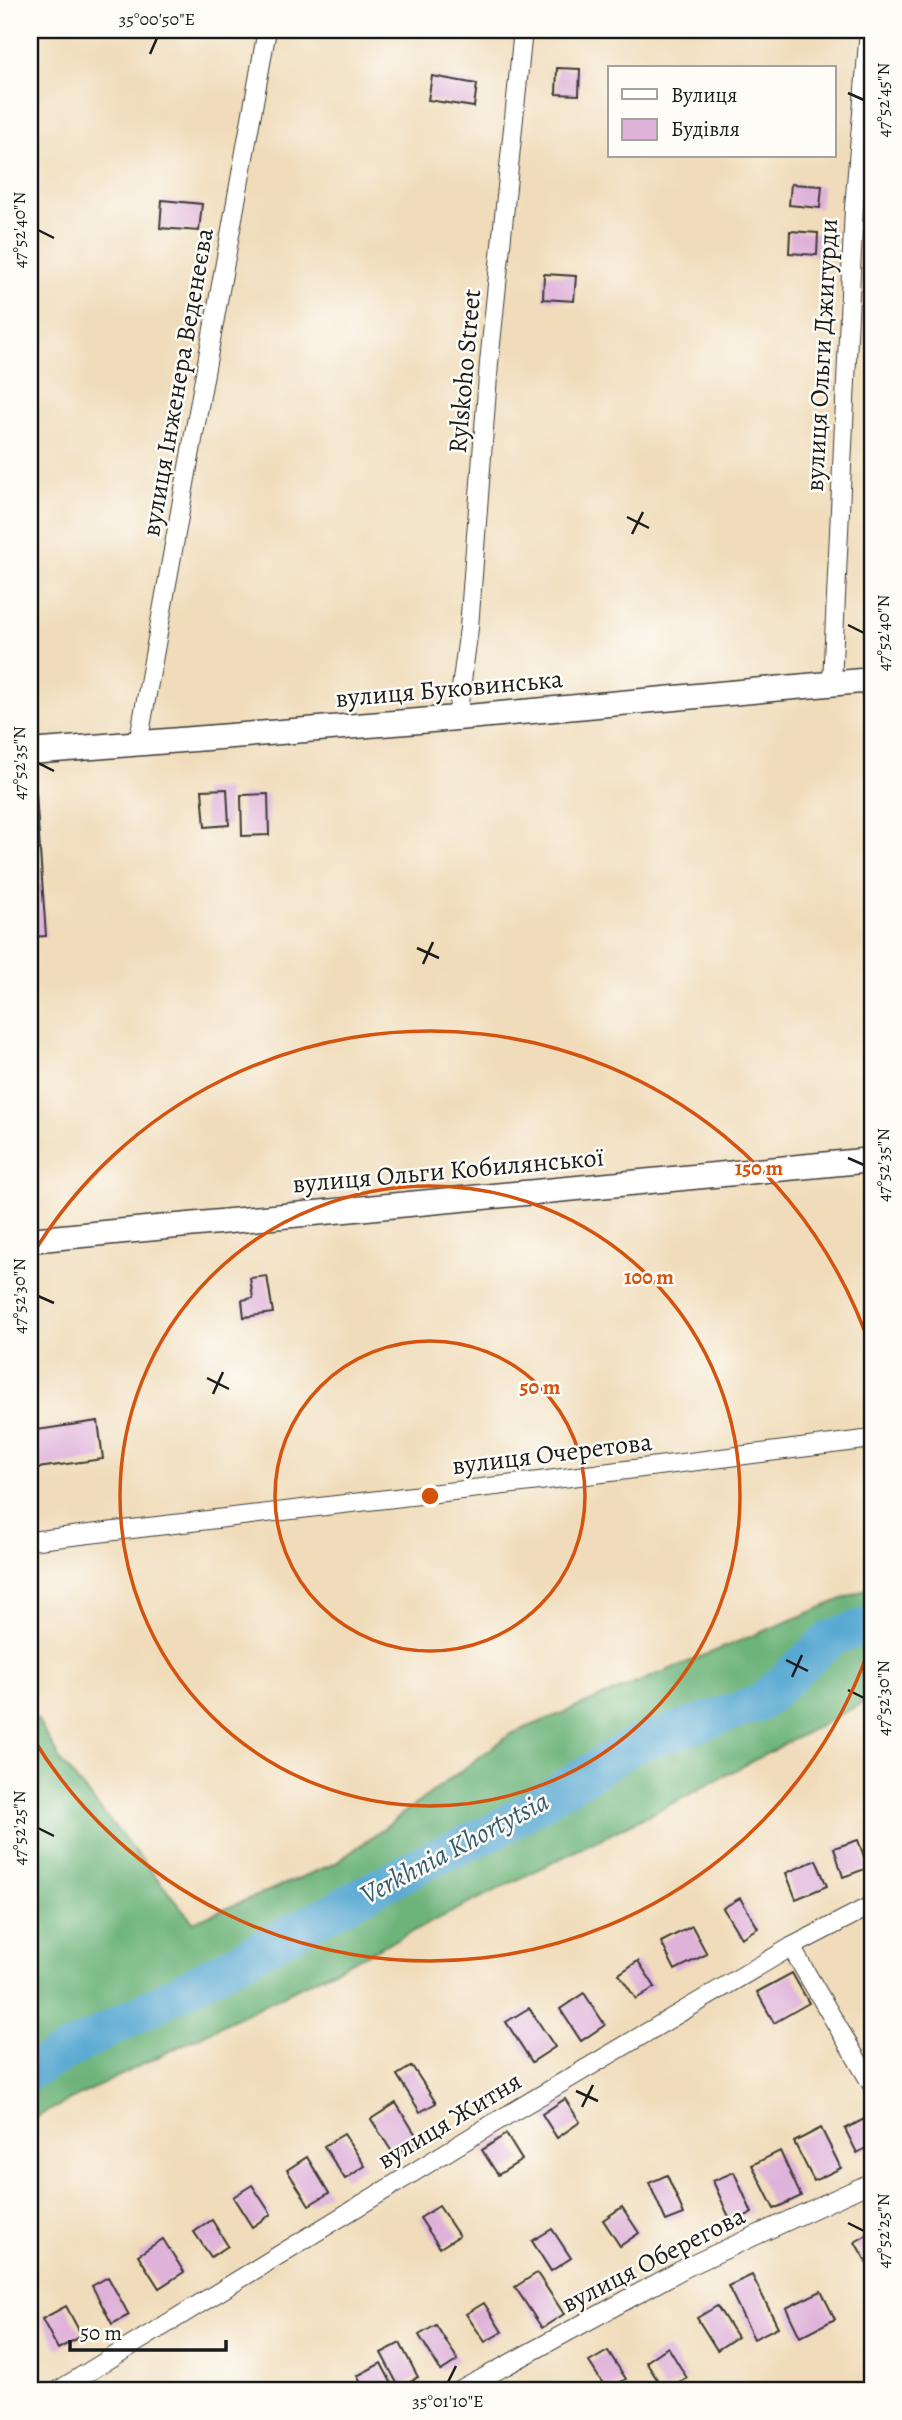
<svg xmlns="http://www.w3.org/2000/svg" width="902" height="2420" font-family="Alegreya,serif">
<rect width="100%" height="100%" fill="#fdfcf7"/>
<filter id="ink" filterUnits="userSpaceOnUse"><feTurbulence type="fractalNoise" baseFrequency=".0143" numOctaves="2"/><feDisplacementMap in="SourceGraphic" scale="14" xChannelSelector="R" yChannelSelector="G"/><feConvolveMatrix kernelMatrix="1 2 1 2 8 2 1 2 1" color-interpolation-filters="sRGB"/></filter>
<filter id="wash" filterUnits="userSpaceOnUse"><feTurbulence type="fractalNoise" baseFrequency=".00686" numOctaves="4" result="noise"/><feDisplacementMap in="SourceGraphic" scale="28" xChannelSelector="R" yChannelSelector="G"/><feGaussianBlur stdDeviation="1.57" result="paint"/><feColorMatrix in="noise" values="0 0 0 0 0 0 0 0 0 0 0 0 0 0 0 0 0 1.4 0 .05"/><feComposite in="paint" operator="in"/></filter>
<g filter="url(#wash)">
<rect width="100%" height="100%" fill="#f0dcba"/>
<!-- forest -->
<polygon fill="#6db47a" stroke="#44684b" stroke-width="2" points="872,1587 872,1698 671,1804 30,2120 30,1957 38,1896 30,1883 30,1720 37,1719 62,1763 193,1922 336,1863 511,1734"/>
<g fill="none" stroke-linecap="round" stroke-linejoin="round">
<!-- river -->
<polyline stroke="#58a9d2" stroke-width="37" points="30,2071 429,1860 496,1830 634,1745 760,1703 831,1638 872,1624"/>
</g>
<g id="blocks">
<!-- building -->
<g fill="#dfb2da">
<polygon points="557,68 580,69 579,95 556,94"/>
<polygon points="432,76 477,84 474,107 428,100"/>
<polygon points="791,184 822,186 820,208 789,205"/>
<polygon points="162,200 202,204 199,231 160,228"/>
<polygon points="790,231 818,233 817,255 789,253"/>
<polygon points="544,274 576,276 574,301 543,299"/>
<polygon points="227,789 229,825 205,827 202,790"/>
<polygon points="30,794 36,794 46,936 30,937"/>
<polygon points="268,794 269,835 242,836 241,795"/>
<polygon points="267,1276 273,1313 244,1317 242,1300 253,1298 250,1278"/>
<polygon points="98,1421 103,1459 30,1469 30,1431"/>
<polygon points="858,1840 868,1868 843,1877 834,1848"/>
<polygon points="816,1860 827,1886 796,1899 786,1873"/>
<polygon points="740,1898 758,1928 741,1938 723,1908"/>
<polygon points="692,1926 707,1954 675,1970 661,1942"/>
<polygon points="638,1961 655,1987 636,1999 619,1974"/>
<polygon points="792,1973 809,2003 774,2023 757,1992"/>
<polygon points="584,1993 605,2025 581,2041 560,2009"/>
<polygon points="529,2008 555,2047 532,2062 506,2022"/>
<polygon points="412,2066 436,2103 420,2112 397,2075"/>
<polygon points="565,2099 580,2122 557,2138 542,2114"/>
<polygon points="396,2103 419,2140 394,2155 371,2119"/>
<polygon points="872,2115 872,2145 857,2153 845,2129"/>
<polygon points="821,2128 841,2168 814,2181 794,2142"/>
<polygon points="344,2134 365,2166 345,2179 324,2146"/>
<polygon points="506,2134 522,2160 498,2175 482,2150"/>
<polygon points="780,2151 801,2196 774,2209 752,2165"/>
<polygon points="307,2157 329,2193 309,2205 287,2170"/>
<polygon points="734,2172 752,2213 731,2222 713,2181"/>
<polygon points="667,2175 684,2214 666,2221 649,2183"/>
<polygon points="252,2185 271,2214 252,2227 233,2197"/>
<polygon points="439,2206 459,2236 440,2248 420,2218"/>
<polygon points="622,2207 639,2233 620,2246 603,2220"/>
<polygon points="212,2220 228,2246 211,2257 194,2232"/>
<polygon points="552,2229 571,2258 551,2271 532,2241"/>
<polygon points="872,2232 872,2272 855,2242"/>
<polygon points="163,2239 184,2272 159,2288 138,2255"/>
<polygon points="537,2273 564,2314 542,2328 515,2287"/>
<polygon points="752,2275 778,2327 754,2339 728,2286"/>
<polygon points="108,2277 129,2315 112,2324 92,2286"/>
<polygon points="821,2291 835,2319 800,2337 786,2308"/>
<polygon points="484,2303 502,2332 485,2342 466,2314"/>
<polygon points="66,2306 82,2336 58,2349 42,2319"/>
<polygon points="717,2306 737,2337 717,2350 697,2318"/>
<polygon points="436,2325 458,2360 441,2371 419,2335"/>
<polygon points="400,2343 418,2377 399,2387 381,2353"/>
<polygon points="668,2347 687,2378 664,2390 646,2362"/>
<polygon points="608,2351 626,2379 607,2390 589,2362"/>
<polygon points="381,2363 395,2390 365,2390 357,2376"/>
</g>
</g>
</g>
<g filter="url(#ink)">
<use href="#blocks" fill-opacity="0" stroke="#3c3934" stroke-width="2"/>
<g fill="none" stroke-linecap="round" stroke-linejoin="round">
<defs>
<g id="street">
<polyline points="832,683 854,208 869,30"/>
<polyline points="457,718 469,628 489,363 523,30"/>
<polyline points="138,744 267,30"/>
<polyline points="30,1541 539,1481 872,1439"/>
<polyline points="791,1947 872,2085"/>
<polyline points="59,2390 499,2120 791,1947 872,1905"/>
<polyline points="461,2390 685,2268 872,2182"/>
</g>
<g id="secondary">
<polyline points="30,752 457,718 872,680"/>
<polyline points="30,1240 872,1160"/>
</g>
</defs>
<!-- street casing -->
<use href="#street" stroke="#3c3934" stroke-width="20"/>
<!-- secondary casing -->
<use href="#secondary" stroke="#3c3934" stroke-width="27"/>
<!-- street -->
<use href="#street" stroke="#fff" stroke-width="18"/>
<!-- secondary -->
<use href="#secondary" stroke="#fff" stroke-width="24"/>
</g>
</g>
<!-- ticks -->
<path fill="none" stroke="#1c1c1c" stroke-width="2.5" d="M150,54l7,-16M848,93l16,7M38,230l16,8M627,517l22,11M632,534l11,-22M848,625l16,8M38,763l16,8M417,948l22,10M423,964l10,-22M848,1158l16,7M38,1296l16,7M207,1378l22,11M213,1394l10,-22M786,1660l22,11M792,1677l10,-22M848,1690l16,8M38,1828l16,8M576,2091l22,10M582,2107l11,-22M848,2223l16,8M448,2382l8,-16"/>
<!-- distance rings -->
<g fill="none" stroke="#d4530e" stroke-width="3.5">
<circle cx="430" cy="1496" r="155"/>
<circle cx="430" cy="1496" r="310"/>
<path d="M872 1640A465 465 0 0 1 31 1735M31 1257A465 465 0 0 1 872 1352"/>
</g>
<g text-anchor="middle" stroke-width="5" stroke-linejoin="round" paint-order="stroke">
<!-- street labels -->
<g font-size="26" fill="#1c1c1c" stroke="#fdfcf7">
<text transform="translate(821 355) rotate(-87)" y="9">вулиця Ольги Джигурди</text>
<text transform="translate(464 371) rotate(-85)" y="9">Rylskoho Street</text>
<text transform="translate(177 382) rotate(-80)" y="9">вулиця Інженера Веденеєва</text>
<text transform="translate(449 688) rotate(-5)" y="9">вулиця Буковинська</text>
<text transform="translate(448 1170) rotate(-5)" y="9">вулиця Ольги Кобилянської</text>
<text transform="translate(552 1453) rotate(-7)" y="9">вулиця Очеретова</text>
<text transform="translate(449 2120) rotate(-31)" y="9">вулиця Житня</text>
<text transform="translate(653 2259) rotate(-27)" y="9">вулиця Оберегова</text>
</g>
<!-- water labels -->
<g font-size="28" font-style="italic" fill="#375b6e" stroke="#fdfcf7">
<text transform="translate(454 1847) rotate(-28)" y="10">Verkhnia Khortytsia</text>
</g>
</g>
<circle cx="430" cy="1496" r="10" fill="#d4530e" stroke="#fdfcf7" stroke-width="3.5"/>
<g font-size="21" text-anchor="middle" font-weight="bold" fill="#d4530e" stroke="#fdfcf7" stroke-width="5" stroke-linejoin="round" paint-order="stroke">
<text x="759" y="1175">150 m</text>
<text x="649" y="1284">100 m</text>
<text x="540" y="1394">50 m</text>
</g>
<!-- margin -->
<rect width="902" height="2420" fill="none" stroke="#fdfcf7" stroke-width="77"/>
<!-- legend -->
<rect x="608" y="66" width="228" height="91" fill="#fdfcf7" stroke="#a3a29f" stroke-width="2"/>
<rect x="622" y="89" width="35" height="10" fill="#ffffff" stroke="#a3a29f" stroke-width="2"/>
<text x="671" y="102" font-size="21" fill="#1c1c1c">Вулиця</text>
<rect x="622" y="119" width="35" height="21" fill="#dfb2da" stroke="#a3a29f" stroke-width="2"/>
<text x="671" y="136" font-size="21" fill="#1c1c1c">Будівля</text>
<!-- scale -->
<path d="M70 2340v10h156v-10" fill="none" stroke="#1c1c1c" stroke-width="3.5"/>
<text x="80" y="2340" font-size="21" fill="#1c1c1c" stroke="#fdfcf7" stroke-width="5" paint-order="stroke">50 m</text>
<rect x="38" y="38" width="826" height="2344" fill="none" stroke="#1c1c1c" stroke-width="2.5"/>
<g font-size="18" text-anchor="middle" fill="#1c1c1c">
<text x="157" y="25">35°00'50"E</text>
<text transform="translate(883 100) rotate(-90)" y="6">47°52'45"N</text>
<text transform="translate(19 230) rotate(-90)" y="6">47°52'40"N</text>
<text transform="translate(883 633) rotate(-90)" y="6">47°52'40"N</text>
<text transform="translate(19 763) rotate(-90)" y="6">47°52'35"N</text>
<text transform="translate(883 1165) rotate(-90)" y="6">47°52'35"N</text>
<text transform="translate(19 1296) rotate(-90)" y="6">47°52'30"N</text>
<text transform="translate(883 1698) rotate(-90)" y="6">47°52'30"N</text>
<text transform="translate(19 1828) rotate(-90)" y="6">47°52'25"N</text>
<text transform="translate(883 2231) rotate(-90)" y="6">47°52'25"N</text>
<text x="448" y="2407">35°01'10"E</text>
</g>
</svg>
